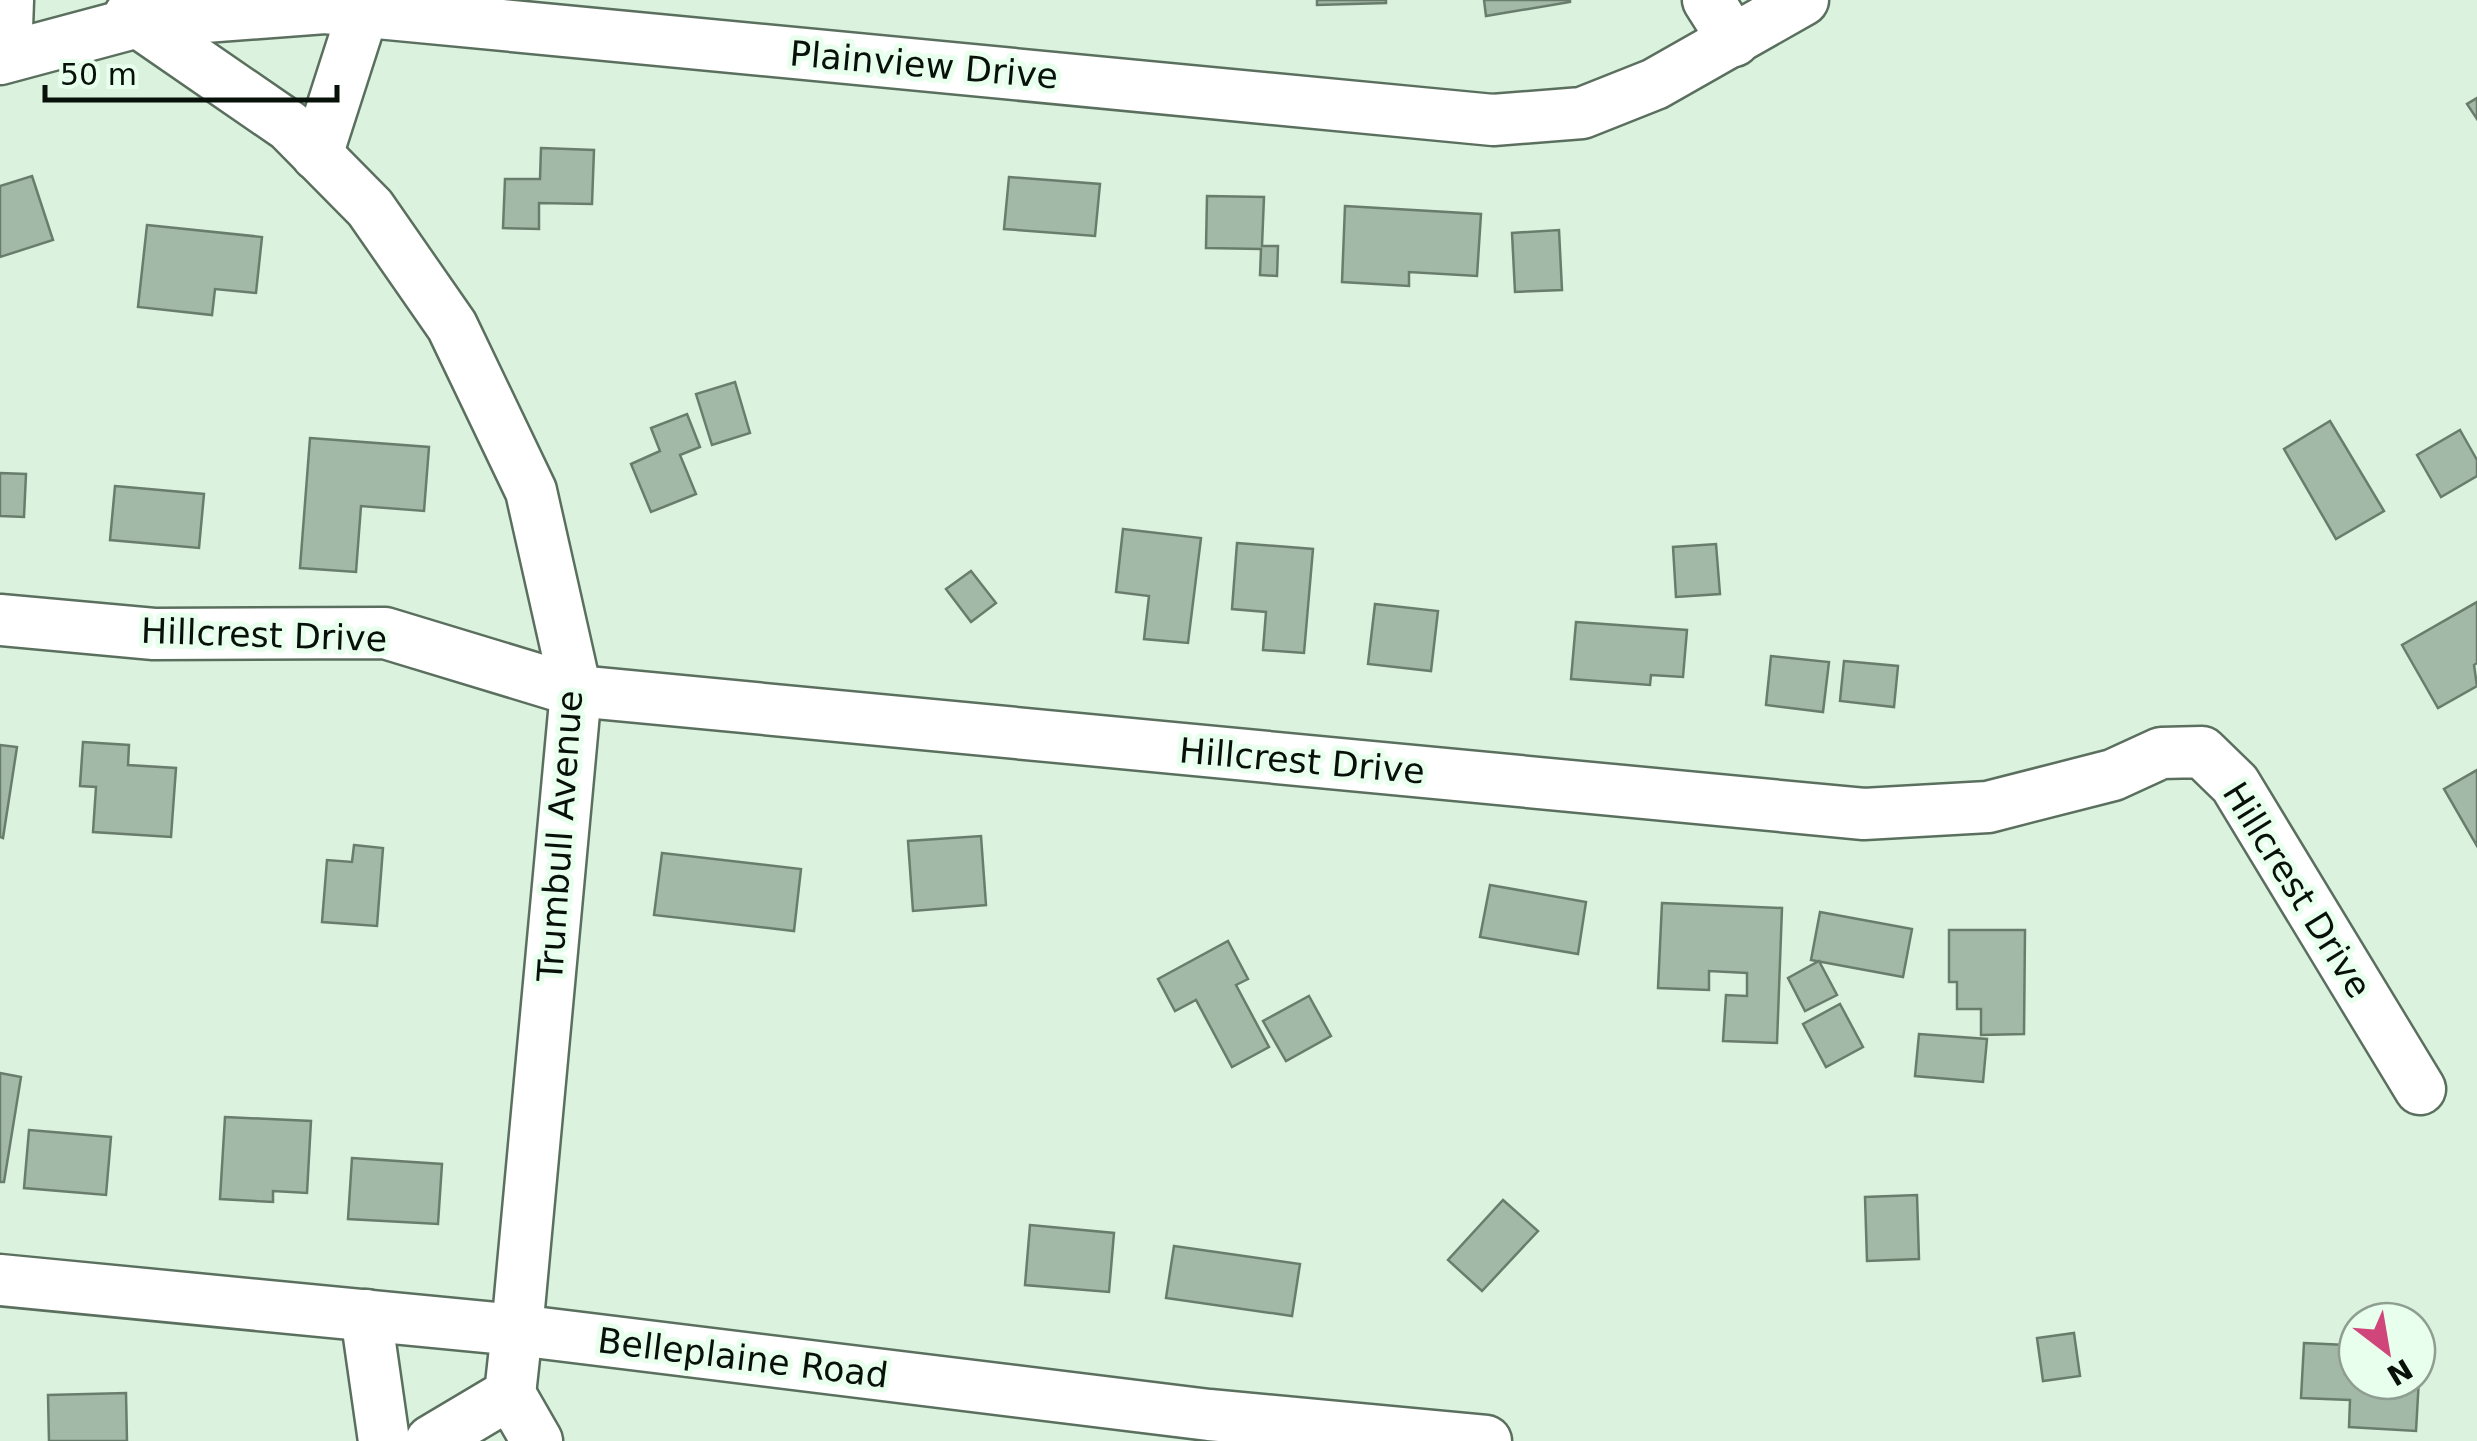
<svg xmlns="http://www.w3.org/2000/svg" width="2477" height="1441" font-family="'DejaVu Sans',sans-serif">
<rect width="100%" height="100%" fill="#dbf2df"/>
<!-- building -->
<g fill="#a3b9a7" stroke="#697d6d" stroke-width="2.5">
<polygon points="1317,0 1386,0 1386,3 1317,5"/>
<polygon points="1484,0 1570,0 1570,2 1486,16"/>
<polygon points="2477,98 2477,119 2467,104"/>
<polygon points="541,148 594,150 592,204 539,203 539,229 503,228 505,179 540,179"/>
<polygon points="32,176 53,240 0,257 0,186"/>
<polygon points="1009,177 1100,184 1095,236 1004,229"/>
<polygon points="1207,196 1264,197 1262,246 1278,246 1277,276 1260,275 1261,249 1206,248"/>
<polygon points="1345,206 1481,214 1477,276 1409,272 1409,286 1342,282"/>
<polygon points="147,225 262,237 256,293 215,289 212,315 138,307"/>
<polygon points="1559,230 1562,290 1515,292 1512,233"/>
<polygon points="735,382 750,433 712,445 696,394"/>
<polygon points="687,414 700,447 680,455 696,494 651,512 631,464 660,451 651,428"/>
<polygon points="2330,421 2384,511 2336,539 2284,449"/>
<polygon points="2460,430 2477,460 2477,476 2441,497 2417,455"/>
<polygon points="310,438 429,447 424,511 361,506 356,572 300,568"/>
<polygon points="0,473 26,474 24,517 0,516"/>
<polygon points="115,486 204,494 199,548 110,540"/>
<polygon points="1123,529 1201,538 1188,643 1144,639 1149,596 1116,592"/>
<polygon points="1237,543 1313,549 1304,653 1263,650 1266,612 1232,609"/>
<polygon points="1716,544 1720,594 1676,597 1673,547"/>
<polygon points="971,571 996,603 971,622 946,589"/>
<polygon points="2477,602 2477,663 2474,665 2477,686 2438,708 2402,645"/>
<polygon points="1375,604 1438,611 1431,671 1368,664"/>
<polygon points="1576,622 1687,630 1683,677 1651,675 1650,685 1571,679"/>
<polygon points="1771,656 1829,662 1823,712 1766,705"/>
<polygon points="1844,661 1898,666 1894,707 1840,701"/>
<polygon points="83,742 129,745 128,765 176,768 171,837 93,832 96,787 80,786"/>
<polygon points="0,745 17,747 3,838 0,837"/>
<polygon points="2477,770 2477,846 2444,789"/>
<polygon points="981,836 986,905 913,911 908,841"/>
<polygon points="354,845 383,848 377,926 322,922 327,860 352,862"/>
<polygon points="662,853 801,869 794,931 654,915"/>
<polygon points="1490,885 1586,902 1578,954 1480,937"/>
<polygon points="1662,903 1782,908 1777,1043 1723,1041 1726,995 1747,996 1747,973 1709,971 1709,990 1658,988"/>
<polygon points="1820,912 1912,929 1903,977 1811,960"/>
<polygon points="1949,930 2025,930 2024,1034 1981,1035 1981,1009 1957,1009 1957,982 1949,982"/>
<polygon points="1228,941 1248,979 1236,985 1269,1047 1232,1067 1196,1000 1175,1011 1158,979"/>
<polygon points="1819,961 1837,995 1805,1011 1788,978"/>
<polygon points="1309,996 1331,1036 1286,1061 1263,1021"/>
<polygon points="1840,1004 1863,1047 1826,1067 1803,1024"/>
<polygon points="1919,1034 1987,1039 1983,1082 1915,1076"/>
<polygon points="0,1073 21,1077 4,1182 0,1182"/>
<polygon points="225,1117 311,1121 307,1193 273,1191 273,1202 220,1199"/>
<polygon points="29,1130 111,1137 106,1195 24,1188"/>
<polygon points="352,1158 442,1164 438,1224 348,1219"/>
<polygon points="1917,1195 1919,1259 1867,1261 1865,1197"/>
<polygon points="1503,1200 1538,1231 1482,1291 1448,1260"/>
<polygon points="1030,1225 1114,1233 1109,1292 1025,1285"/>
<polygon points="1174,1246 1300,1264 1292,1316 1166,1298"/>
<polygon points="2074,1333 2080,1376 2043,1381 2037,1338"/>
<polygon points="2304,1343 2346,1345 2345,1374 2357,1375 2357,1381 2417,1381 2419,1378 2416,1431 2349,1427 2350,1400 2301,1398"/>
<polygon points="126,1393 127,1441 49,1441 48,1395"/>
</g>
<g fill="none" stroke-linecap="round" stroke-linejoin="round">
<defs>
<g id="minor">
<polyline points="1708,0 1734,41"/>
<polyline points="129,16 138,22 325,8 1493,120 1582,113 1655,84 1803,0"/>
<polyline points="6,56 8,0"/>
<polyline points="0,59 138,22 289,126 370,208 452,326 531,491 576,691 517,1330 510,1394 431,1441"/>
<polyline points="317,155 363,12"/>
<polyline points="0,620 154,634 385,633 576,691 1864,814 1988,807 2113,775 2161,753 2202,752 2235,784 2420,1089"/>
<polyline points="0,1280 517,1330 1209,1415 1486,1441"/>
<polyline points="366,1315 384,1441"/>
<polyline points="510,1394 537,1441"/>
</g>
</defs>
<!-- minor casing -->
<use href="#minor" stroke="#5b6f5f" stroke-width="55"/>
<!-- minor -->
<use href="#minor" stroke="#fff" stroke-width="50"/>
</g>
<g text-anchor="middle" stroke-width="10" stroke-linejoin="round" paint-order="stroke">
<!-- street labels -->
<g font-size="35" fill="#08100a" stroke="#e8ffed">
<text transform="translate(924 65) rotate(5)" y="12">Plainview Drive</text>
<text transform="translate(264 635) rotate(2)" y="12">Hillcrest Drive</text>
<text transform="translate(1302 761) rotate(5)" y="12">Hillcrest Drive</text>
<text transform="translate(560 836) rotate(-86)" y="12">Trumbull Avenue</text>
<text transform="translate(2297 890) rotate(58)" y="12">Hillcrest Drive</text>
<text transform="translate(743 1358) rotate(7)" y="12">Belleplaine Road</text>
</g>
</g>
<!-- north arrow -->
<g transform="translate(2387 1351) rotate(149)"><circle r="48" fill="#e8ffed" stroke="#8e9f92" stroke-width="2.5"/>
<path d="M0-8L18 38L0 25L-18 38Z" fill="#d0457a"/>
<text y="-15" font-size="28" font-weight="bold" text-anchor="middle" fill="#08100a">N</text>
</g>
<!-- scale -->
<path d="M45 85v15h292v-15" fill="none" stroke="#08100a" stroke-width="5"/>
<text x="60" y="85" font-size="30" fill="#08100a" stroke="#e8ffed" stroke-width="8" paint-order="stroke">50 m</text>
</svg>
